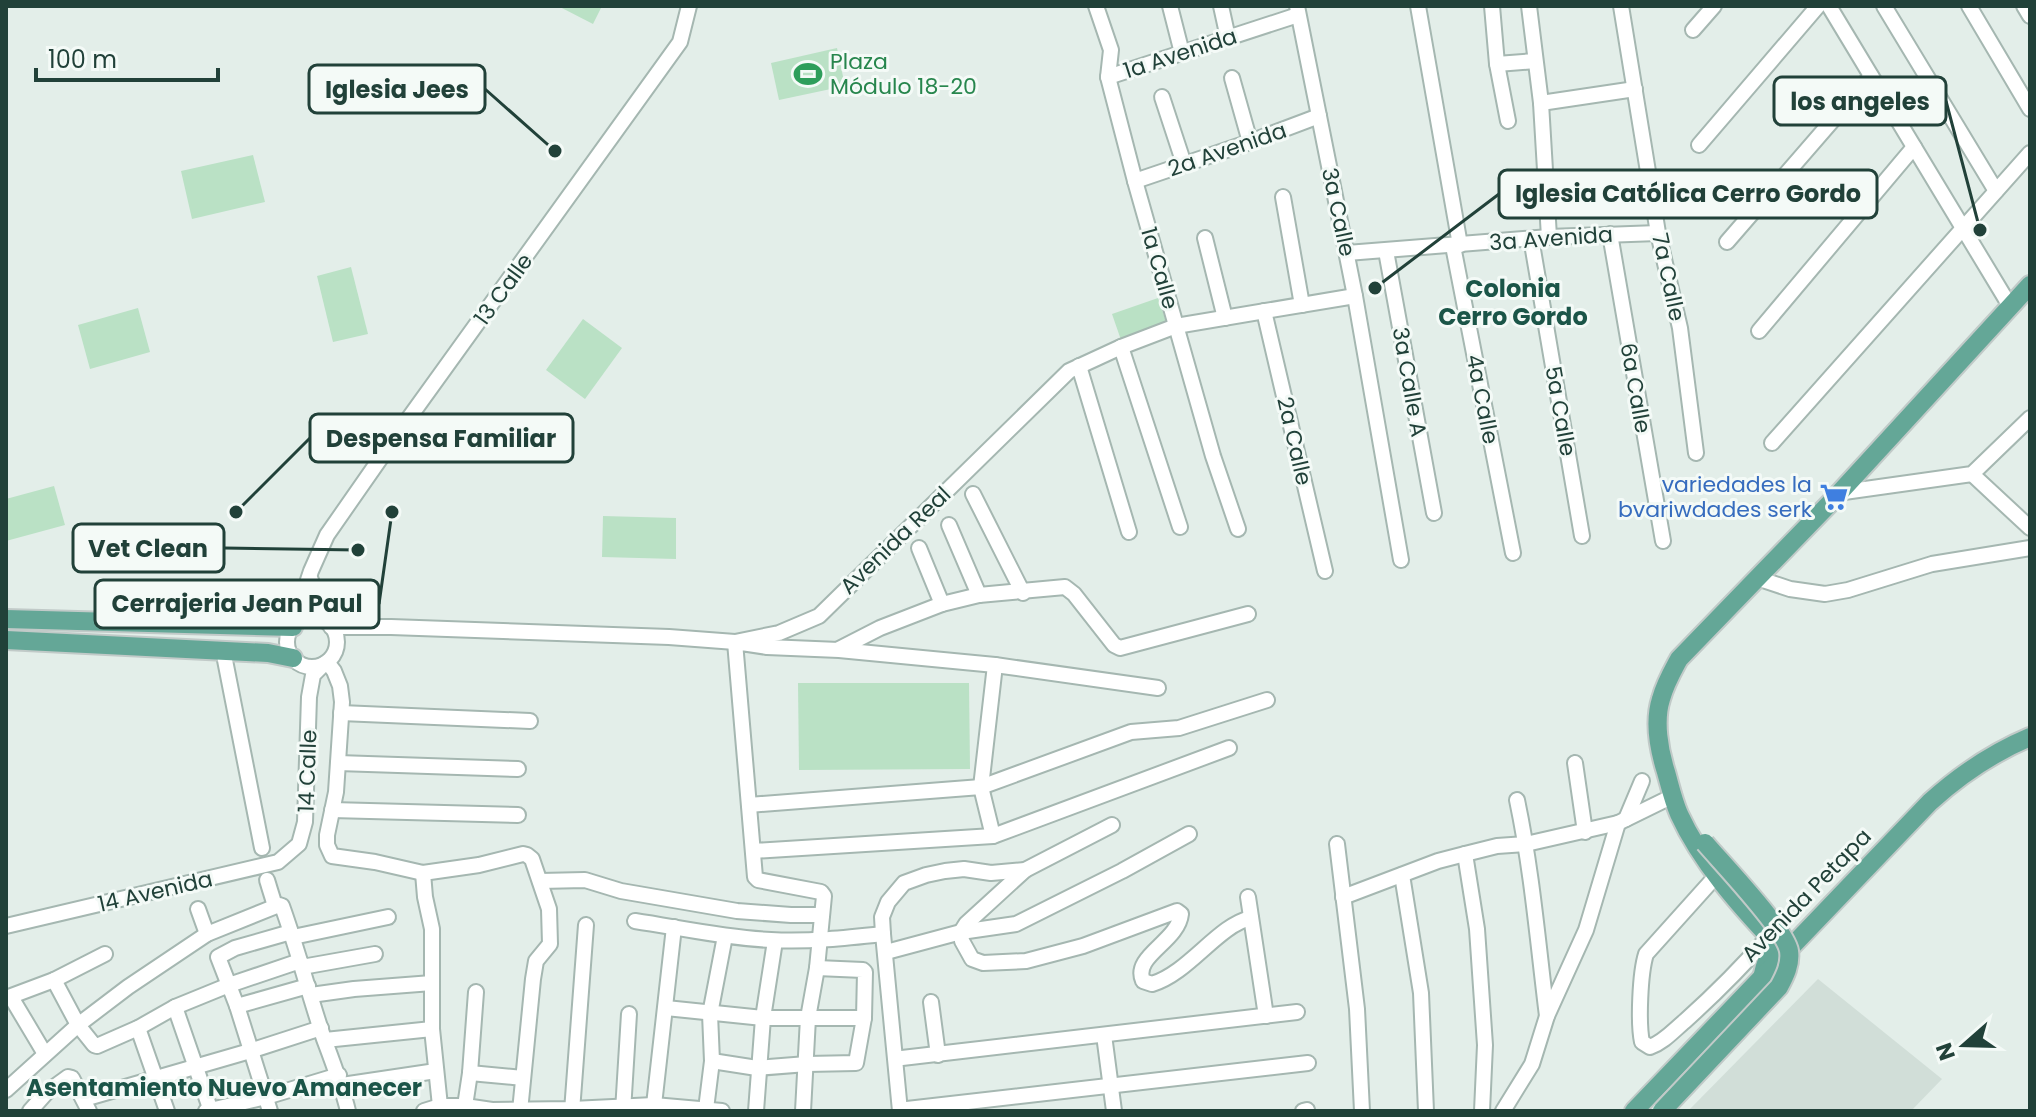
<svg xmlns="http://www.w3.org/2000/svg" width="2036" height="1117" font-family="Poppins,sans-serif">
<rect width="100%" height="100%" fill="#e3eee9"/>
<!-- built -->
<polygon fill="#d1ded8" points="1818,979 1942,1079 1911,1111 1688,1111"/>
<!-- green -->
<g fill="#bae1c5">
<polygon points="558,6 602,6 593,24"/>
<polygon points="837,48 845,86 779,100 771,63"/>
<polygon points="253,155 265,202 192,219 181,171"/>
<polygon points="351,267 368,334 333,342 317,276"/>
<polygon points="1158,298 1167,324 1121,340 1112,314"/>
<polygon points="138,308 150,352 90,369 78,325"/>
<polygon points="583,319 622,348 585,399 546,370"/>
<polygon points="54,486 65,525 6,541 6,499"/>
<polygon points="603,516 676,518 676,559 602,557"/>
<polygon points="798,683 969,683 970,769 799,770"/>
</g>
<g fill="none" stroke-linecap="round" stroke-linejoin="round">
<defs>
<g id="minor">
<polyline points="1096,6 1111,50 1108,77 1135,181 1213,456 1238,529"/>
<polyline points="1170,6 1182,53"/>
<polyline points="1221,6 1228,38"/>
<polyline points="1297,6 1355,296 1401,560"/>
<polyline points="1418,6 1460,245"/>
<polyline points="1492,6 1497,64 1508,121"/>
<polyline points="1529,6 1541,103 1549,237"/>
<polyline points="1621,6 1658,233 1680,328 1696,453"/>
<polyline points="1829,6 2010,306"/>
<polyline points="1884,6 1996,191"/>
<polyline points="1969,6 2030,109"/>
<polyline points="2024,6 2030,16"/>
<polyline points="1693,30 1714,6"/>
<polyline points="1497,64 1535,61"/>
<polyline points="1108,77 1298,15"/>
<polyline points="1232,78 1250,142"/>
<polyline points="1162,97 1184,164"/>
<polyline points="1541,103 1635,89"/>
<polyline points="1699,145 1818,6"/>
<polyline points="1135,181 1250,142 1319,116"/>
<polyline points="1283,197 1302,305"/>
<polyline points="1610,234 1663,541"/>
<polyline points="1205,238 1225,318"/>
<polyline points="1531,238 1582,536"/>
<polyline points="1727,242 1871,76"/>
<polyline points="1453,246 1513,553"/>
<polyline points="1386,251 1434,513"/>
<polyline points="1347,253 1549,237 1658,233"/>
<polyline points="1264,311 1325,571"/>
<polyline points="1759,331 1914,147"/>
<polyline points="1121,347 1180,527"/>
<polyline points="1079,366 1129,532"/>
<polyline points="1772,443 2030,153"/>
<polyline points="1972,474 2030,528"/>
<polyline points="1837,493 1972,474 2030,418"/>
<polyline points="973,494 1023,593"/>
<polyline points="949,525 979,595"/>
<polyline points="919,548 942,604"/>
<polyline points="1757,578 1790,589 1825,594 1848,590 1932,564 2030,548"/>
<polyline points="311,580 315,601 327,622"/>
<circle cx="312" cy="642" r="25"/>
<polyline points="298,622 301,601 311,571 327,535 396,436 680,42 689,6"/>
<polyline points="331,627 391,627 669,637 735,642 779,633 819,616 1069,371 1121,347 1176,326 1355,296"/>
<polyline points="839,649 880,628 942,604 979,595 1065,587 1074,594 1114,645 1120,648 1248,614"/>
<polyline points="223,650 262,848"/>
<polyline points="327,662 334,671 340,686 342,702 336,792 327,835 327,845 332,856 375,862 423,873 479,865 523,854 527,855 532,859 549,909 550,944 536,961 533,979 520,1111"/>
<polyline points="341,713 530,721"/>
<polyline points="338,763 518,769"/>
<polyline points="1575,763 1585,832"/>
<path d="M1517,800c15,71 21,144 30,216"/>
<polyline points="749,805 981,787 1131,732 1179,728 1267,700"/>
<polyline points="332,810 518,815"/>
<polyline points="1626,819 1642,781"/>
<polyline points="993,836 981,787 995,665"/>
<polyline points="1337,844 1357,1009 1362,1111"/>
<polyline points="753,851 993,836 1229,748"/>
<polyline points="1465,854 1477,929 1485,1045 1482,1111"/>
<path d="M1025,870l-59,54 -5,8 1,9 10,18 11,4 43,-2 57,-15 94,-35 4,3c-3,28 -49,42 -38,67l9,3c37,-11 66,-59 99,-66"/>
<polyline points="423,873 425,897 432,929 432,1029 440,1106"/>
<polyline points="1402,875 1421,993 1426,1111"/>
<path d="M1717,875l-71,79c-6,19 -8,69 -4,88l8,5c14,-5 24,-17 35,-26 30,-27 58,-55 84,-85"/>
<polyline points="267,880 275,906"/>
<polyline points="540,881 585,880 621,891 737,911 791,915 822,915"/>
<polyline points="1248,897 1266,1016"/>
<polyline points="1343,897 1438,861 1465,854 1497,846 1526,844 1618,823 1673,796"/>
<polyline points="198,909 207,934"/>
<path d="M635,921c46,7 91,17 136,19 38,2 75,-2 112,-6"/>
<polyline points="6,926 278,862 299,844 305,822 309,697 313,675 324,664"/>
<polyline points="293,937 388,917"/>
<polyline points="890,951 961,932 1016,924 1122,871 1189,834"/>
<polyline points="302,967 375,954"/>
<polyline points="54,980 78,1025 94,1045 97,1046 138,1028 175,1007 229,985 300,961"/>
<polyline points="311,995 354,989 432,983"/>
<polyline points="11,997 45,1054"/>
<polyline points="6,998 54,980 105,954"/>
<polyline points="931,1002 938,1055"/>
<polyline points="237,1006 308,986"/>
<polyline points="175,1007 211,1111"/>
<polyline points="666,1008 763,1018 864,1018"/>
<polyline points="138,1028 167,1111"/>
<polyline points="1104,1035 1114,1111"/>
<polyline points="325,1040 432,1029"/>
<polyline points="902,1058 1297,1012"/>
<polyline points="712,1061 757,1068 807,1064 856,1063 864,1018 865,972 863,970 817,968"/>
<polyline points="470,1073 523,1078"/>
<polyline points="342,1085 436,1071"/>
<path d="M6,1090l72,-65 50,-38 79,-53 72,-29 3,1c16,44 27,89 42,133 9,24 18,47 24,72"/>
<polyline points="84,1099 250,1051 321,1028"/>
<polyline points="654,1105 674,927"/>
<polyline points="465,1106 470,1073 476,992"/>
<polyline points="706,1109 712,1061 710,1014 725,936"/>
<polyline points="907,1109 1308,1063"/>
<polyline points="30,1111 46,1093 68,1077 72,1078 89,1111"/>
<polyline points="206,1111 266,1097 339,1075"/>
<polyline points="270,1111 237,1006 218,957 235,948 291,932"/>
<polyline points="424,1111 440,1106 465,1106 492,1110 572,1109 654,1105 722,1111"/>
<polyline points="572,1111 586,925"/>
<polyline points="623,1111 629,1014"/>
<polyline points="756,1111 763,1018 775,941"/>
<polyline points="803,1111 808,1018 817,968 824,896 821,892 758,880 755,877 735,642 767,647 839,650 995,665 1158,688"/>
<polyline points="900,1111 883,934 882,917 888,902 904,883 926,875 945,871 964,869 991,873 1025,870 1112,825"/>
<polyline points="1303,1111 1307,1110"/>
<polyline points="1503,1111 1532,1064 1547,1016 1586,930 1618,823"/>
</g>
<g id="major">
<polyline points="6,619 293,627"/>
<polyline points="6,640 268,653 293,658"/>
<path d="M1763,974c1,-4 2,-10 5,-14 5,-7 10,-8 7,-17 -36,-38 -74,-81 -96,-129 -6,-14 -9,-28 -13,-42 -7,-22 -12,-51 -5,-73 4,-15 11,-27 18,-40l152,-157 199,-217"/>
<path d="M1634,1111l296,-309c31,-28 62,-49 100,-65"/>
</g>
</defs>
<!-- minor casing -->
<use href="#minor" stroke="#a5b7b1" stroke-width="18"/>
<!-- major casing -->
<use href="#major" stroke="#c1cac8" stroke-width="22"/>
<!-- minor -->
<use href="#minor" stroke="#fff" stroke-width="14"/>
<!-- major -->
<use href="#major" stroke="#64a797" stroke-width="18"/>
<defs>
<path id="major-bridge" d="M1662,1111l117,-124c6,-11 12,-23 10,-36 -3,-21 -67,-88 -84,-108"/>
</defs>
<!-- major-bridge casing -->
<use href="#major-bridge" stroke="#c1cac8" stroke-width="22" stroke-linecap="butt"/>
<!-- major-bridge -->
<use href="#major-bridge" stroke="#64a797" stroke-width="18"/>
</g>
<!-- icons -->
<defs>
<symbol id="stadium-bare" viewBox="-9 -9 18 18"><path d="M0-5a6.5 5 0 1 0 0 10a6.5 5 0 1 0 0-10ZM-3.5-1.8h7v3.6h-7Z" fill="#2e9e5b" stroke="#f4faf7" stroke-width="2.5" paint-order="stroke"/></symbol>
<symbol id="supermarket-bare" viewBox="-9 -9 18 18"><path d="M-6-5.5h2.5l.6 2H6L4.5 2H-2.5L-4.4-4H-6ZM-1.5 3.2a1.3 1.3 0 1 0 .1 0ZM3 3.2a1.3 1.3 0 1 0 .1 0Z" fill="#3f7fe0" stroke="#f4faf7" stroke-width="2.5" paint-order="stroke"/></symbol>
</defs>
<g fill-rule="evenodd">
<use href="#stadium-bare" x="788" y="54" width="40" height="40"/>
<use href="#supermarket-bare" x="1814" y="477" width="40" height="40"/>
</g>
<g text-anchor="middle" stroke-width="6" stroke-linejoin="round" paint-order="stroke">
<!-- street labels -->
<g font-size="22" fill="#214139" stroke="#f4faf7">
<text transform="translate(1180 53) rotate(-18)" y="8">1a Avenida</text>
<text transform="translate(1227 149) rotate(-19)" y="8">2a Avenida</text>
<text transform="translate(1339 212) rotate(78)" y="8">3a Calle</text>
<text transform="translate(1551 238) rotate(-4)" y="8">3a Avenida</text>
<text transform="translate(1160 268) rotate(74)" y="8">1a Calle</text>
<text transform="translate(1669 277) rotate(78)" y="8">7a Calle</text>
<text transform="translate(503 289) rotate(-54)" y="8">13 Calle</text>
<text transform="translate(1410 382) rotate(80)" y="8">3a Calle A</text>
<text transform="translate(1636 388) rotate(80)" y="8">6a Calle</text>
<text transform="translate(1483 399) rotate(79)" y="8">4a Calle</text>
<text transform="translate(1561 411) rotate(80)" y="8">5a Calle</text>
<text transform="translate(1295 441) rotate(77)" y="8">2a Calle</text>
<text transform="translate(895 540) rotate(-44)" y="8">Avenida Real</text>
<text transform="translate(307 771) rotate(-88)" y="8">14 Calle</text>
<text transform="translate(155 891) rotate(-13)" y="8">14 Avenida</text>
<text transform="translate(1806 895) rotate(-46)" y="8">Avenida Petapa</text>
</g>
<!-- leisure labels -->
<g font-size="22" fill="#27864d" stroke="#f4faf7" text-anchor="start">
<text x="830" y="69">Plaza<tspan x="830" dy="25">Módulo 18-20</tspan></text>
</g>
<!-- shop labels -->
<g font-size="22" fill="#366cbe" stroke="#f4faf7" text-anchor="end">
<text x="1812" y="492">variedades la<tspan x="1812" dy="25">bvariwdades serk</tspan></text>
</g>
<!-- neighbourhood labels -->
<g font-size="24" font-weight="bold" fill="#1b5548" stroke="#f4faf7">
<text x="1513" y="297">Colonia<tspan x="1513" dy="28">Cerro Gordo</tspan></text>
<text x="224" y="1096">Asentamiento Nuevo Amanecer</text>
</g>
</g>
<!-- callouts -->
<path fill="none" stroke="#214139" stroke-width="3" d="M555 151L485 89M1980 230L1946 101M1375 288L1499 194M236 512L310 438M358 550L224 548M392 512L379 604"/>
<g fill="#214139" stroke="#f4faf7" stroke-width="3">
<circle cx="555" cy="151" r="8"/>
<circle cx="1980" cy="230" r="8"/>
<circle cx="1375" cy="288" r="8"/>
<circle cx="236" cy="512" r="8"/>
<circle cx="358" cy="550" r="8"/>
<circle cx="392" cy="512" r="8"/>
</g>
<g fill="#f4faf7" stroke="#214139" stroke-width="3">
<rect x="309" y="65" width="176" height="48" rx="8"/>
<rect x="1774" y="77" width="172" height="48" rx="8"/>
<rect x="1499" y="170" width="378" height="48" rx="8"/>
<rect x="310" y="414" width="263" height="48" rx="8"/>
<rect x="73" y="524" width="151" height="48" rx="8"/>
<rect x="95" y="580" width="284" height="48" rx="8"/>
</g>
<g font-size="24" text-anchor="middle" font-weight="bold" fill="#214139">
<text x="397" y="98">Iglesia Jees</text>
<text x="1860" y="110">los angeles</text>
<text x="1688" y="202">Iglesia Católica Cerro Gordo</text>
<text x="441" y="447">Despensa Familiar</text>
<text x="148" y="557">Vet Clean</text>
<text x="237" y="612">Cerrajeria Jean Paul</text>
</g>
<!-- border -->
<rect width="2036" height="1117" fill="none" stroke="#214139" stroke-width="16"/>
<!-- north arrow -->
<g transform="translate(1964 1045) rotate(250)" stroke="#f4faf7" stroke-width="6" paint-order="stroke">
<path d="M0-6L14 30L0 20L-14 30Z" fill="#214139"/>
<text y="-12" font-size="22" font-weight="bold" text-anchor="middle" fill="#214139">N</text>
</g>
<!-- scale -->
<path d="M36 68v12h182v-12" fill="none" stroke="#214139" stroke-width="4"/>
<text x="48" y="68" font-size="24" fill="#214139" stroke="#f4faf7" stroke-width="6" paint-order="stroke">100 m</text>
</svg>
